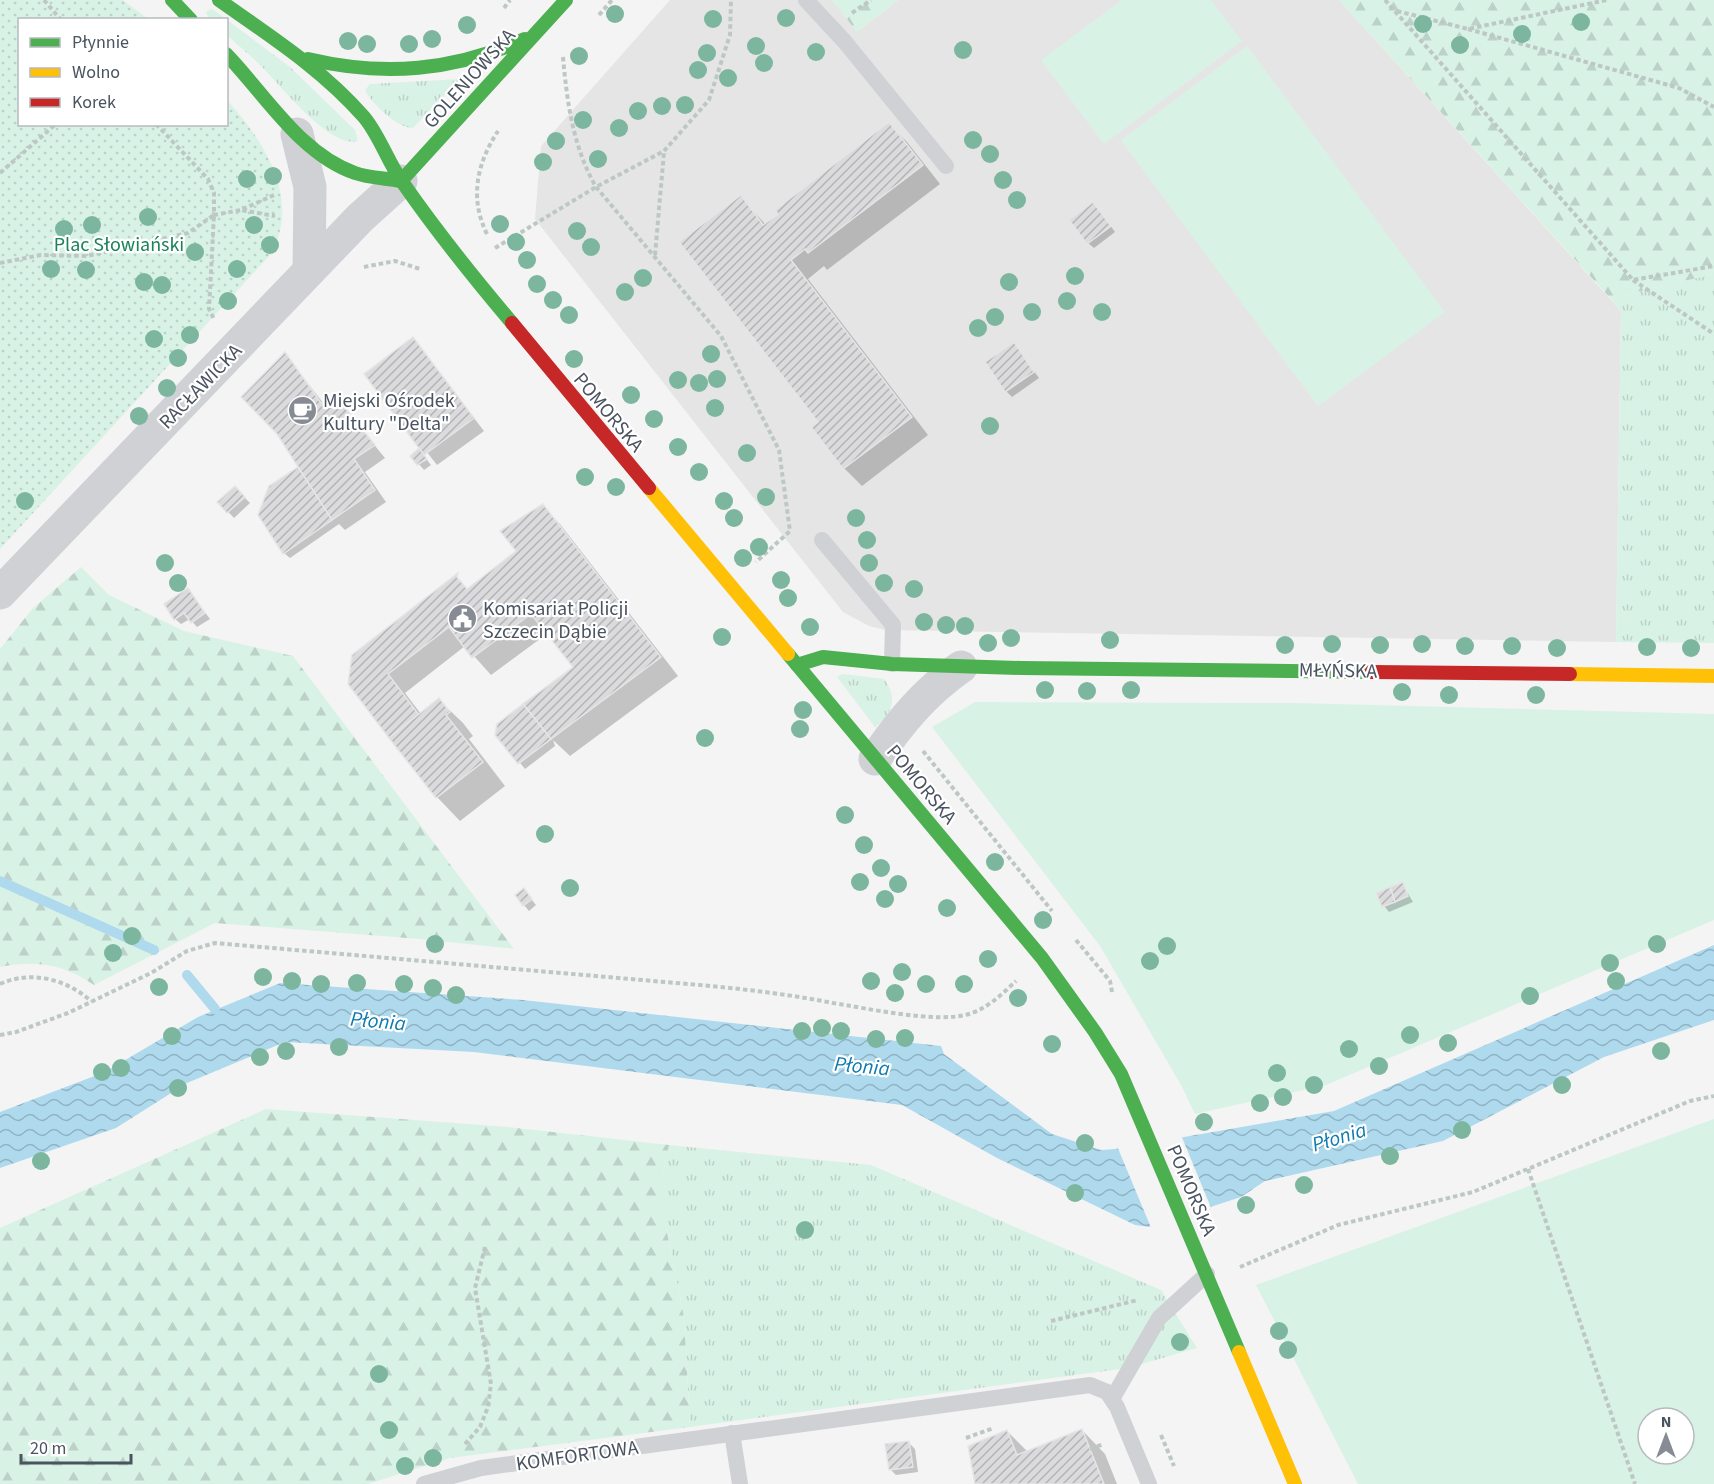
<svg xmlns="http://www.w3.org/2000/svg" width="1714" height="1484" font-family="'Source Sans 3',sans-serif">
<defs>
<pattern id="grass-tufts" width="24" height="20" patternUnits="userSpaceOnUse" patternTransform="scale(1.5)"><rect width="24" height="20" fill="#d9f2e6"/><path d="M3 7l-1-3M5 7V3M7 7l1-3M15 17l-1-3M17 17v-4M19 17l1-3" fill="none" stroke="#bcd1c8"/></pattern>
<pattern id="forest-firs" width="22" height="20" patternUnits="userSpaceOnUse" patternTransform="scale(1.5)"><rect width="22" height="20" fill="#d9f2e6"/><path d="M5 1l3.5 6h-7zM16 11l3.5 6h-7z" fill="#bcd1c8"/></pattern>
<pattern id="park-dots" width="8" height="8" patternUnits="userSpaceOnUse" patternTransform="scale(1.5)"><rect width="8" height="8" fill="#d9f2e6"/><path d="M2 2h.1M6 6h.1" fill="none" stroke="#bcd1c8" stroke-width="1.8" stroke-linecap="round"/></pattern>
<pattern id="water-waves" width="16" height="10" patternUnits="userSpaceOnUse" patternTransform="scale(1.5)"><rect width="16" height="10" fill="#afdaee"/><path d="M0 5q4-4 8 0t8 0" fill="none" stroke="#90b3c4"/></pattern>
<pattern id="building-hatch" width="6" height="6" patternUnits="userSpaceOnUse" patternTransform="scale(1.5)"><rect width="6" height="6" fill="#dbdbdd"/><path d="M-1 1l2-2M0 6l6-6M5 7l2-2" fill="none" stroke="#b4b4b7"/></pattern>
</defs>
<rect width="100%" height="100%" fill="#f4f4f4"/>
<!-- education -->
<polygon fill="#e6e5e6" points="670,0 832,0 858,31 898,0 1339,0 1621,311 1616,642 885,630 869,626 843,612 535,219 541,146"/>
<!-- grass -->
<g fill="url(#grass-tufts)">
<path d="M211,9l3,1 76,57 65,63 3,11c-29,8 -80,-59 -100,-78 -10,-10 -21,-18 -31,-28l-1,-15 -17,-1 -3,-7z"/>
<path d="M460,79l-47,49c-16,0 -41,-24 -48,-38l5,-6z"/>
<polygon points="1714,274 1714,643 1616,642 1621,311 1610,298"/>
<path d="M843,674l41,5c14,18 9,35 -9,48l-38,-50z"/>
<polygon points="669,1145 871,1165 1161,1290 1197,1348 1128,1368 690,1427 684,1317 659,1193"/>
</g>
<!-- forest -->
<g fill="url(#forest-firs)">
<polygon points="832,0 898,0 857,32"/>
<polygon points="1339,0 1714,0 1714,274 1610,298"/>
<path d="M81,567l28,28 75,36 109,25 221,293 -94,-10 -205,-16 -121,62c-31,-21 -57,-25 -94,-18v-318l33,-41z"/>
<polygon points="266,1109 508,1127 669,1145 659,1193 684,1317 690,1427 450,1458 368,1484 0,1484 0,1228"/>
</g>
<!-- park -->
<path fill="url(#park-dots)" d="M0,0h123l25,19 -128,1v104h206l1,-24c36,40 76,99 43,155l-270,294z"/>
<!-- garden -->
<g fill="#d9f2e6" fill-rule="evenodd">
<polygon points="1122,0 1211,0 1242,41 1104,144 1041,60"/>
<polygon points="1247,46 1445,312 1318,406 1121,140"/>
<polygon points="975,702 1297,703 1714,714 1714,920 1326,1085 1195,1114 1181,1085 1100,946 932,727"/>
<path d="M1714,1119v365h-356l-102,-199zM1648,1418h36v36h-36z"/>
</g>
<!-- water -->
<polygon fill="url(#water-waves)" points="1714,945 1714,1020 1604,1057 1443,1141 1265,1181 1241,1197 1149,1227 1135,1225 997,1158 902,1105 474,1052 285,1042 187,1083 116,1128 0,1168 0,1112 105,1072 198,1017 280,983 523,1000 941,1046 944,1054 1052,1134 1101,1150 1115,1149 1334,1111"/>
<!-- pier -->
<polygon fill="#f4f4f4" points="1181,1135 1212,1210 1152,1230 1117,1146"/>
<!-- shadow -->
<g fill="#0003">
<polygon points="889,124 907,142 940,184 827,270 824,266 808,279 928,435 862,486 844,468 820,422 740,197 766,225"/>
<polygon points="1099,210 1115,232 1094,248 1088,243"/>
<polygon points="413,339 484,431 437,465 366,374"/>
<polygon points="1014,344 1039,378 1012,397 1006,391"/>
<polygon points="285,354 324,404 334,396 385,458 365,472 386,502 345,530 339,524 290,558 284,553 298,469 303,474"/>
<polygon points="419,450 431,465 424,470 412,456"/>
<polygon points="235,488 250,503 234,518 219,502"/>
<polygon points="542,506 560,524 678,676 570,756 553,740 555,746 525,769 497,734 575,667 548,633 491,675 465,646 405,693 421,714 439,700 463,723 473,736 469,739 505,786 460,821 437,797 350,683 455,577 468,590 519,551"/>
<polygon points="188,590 210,619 197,627 190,619 181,624 175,619"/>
<polygon points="1402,883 1413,902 1389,912 1384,906"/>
<polygon points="524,890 536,905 529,911 524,905"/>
<polygon points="1082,1430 1105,1454 1117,1484 977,1484 1007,1431 1028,1452"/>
<polygon points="909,1443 915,1449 918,1472 896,1475 890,1469"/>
</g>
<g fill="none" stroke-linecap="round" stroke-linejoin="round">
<!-- stream -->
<g stroke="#afdaee" stroke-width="10">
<polyline points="0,881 154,950"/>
<polyline points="187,975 215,1009"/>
</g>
</g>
<!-- building -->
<g fill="url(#building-hatch)" stroke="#e5e5e6" stroke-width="1.5">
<polygon points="889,122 923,165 808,253 805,249 791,260 912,417 843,469 811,427 818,422 679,242 741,195 763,225 778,214 775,210"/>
<polygon points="1093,202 1111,226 1087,244 1069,220"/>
<polygon points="413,337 474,418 424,455 364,374"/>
<polygon points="1014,342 1034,372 1005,392 985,362"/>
<polygon points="285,352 321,403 334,394 375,445 354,459 375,490 332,520 277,434 241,397"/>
<polygon points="419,448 427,459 417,465 410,456"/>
<polygon points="298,467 332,520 283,554 258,515 269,486"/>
<polygon points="235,486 245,497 227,513 217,502"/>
<polygon points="543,504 661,657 551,739 523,704 573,667 531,614 472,658 449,627 388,674 419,715 389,738 348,684 352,655 458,573 457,577 467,589 516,551 500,531"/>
<polygon points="188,588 205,613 191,623 184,613 174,620 164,604"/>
<polygon points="439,698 450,712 446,715 483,762 436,798 389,738"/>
<polygon points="523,704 551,739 518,764 495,735 497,724"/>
<polygon points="1403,882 1408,896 1395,902 1390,887"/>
<polygon points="1390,887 1395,902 1382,907 1376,893"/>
<polygon points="524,888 532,899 523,906 515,895"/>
<polygon points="1082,1429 1104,1484 975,1484 968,1446 1007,1430 1017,1455"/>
<polygon points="909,1441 913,1467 889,1470 885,1444"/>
</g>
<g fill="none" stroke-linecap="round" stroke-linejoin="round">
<!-- path -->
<g stroke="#bdc8c5" stroke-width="4" stroke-dasharray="4.5 3" stroke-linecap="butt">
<polyline points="44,0 61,20"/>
<polyline points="1385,0 1633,280 1714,266"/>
<polyline points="504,8 510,0"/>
<polyline points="1397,11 1468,29 1607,0"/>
<polyline points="852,13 871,0"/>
<polyline points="599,15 612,0"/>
<polyline points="1468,29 1679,88 1714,107"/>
<path d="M563,57c4,45 10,90 33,130l125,149 58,114 11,81 -34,31"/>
<polyline points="156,124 208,179 214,193 214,215 241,210"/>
<polyline points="0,173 56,124"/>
<polyline points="274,195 241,210 275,216"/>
<path d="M487,234c-18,-36 -10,-71 11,-103"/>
<polyline points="495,248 596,187 664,151 709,100 730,35 731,0"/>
<polyline points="655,255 664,152"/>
<polyline points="0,263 41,255 87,256 188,233 214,215 209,309 214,319"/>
<polyline points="364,267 395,261 420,269"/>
<polyline points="1633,280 1714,334"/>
<polyline points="923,751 1052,911"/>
<polyline points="1076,940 1110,981 1112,992"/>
<path d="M0,984c31,-14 66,-5 91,17"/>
<path d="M0,1035l16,-3 52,-19 83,-40 36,-22 28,-8 496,43c41,4 81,9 122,17 32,5 105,21 136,11 19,-6 32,-19 47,-33"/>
<polyline points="1528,1169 1635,1484"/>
<polyline points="1240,1267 1338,1225 1473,1192 1690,1101 1714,1096"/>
<polyline points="1051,1321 1138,1300"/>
<polyline points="1161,1435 1174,1466"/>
<polyline points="966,1438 994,1428"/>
<polyline points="465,1444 480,1427 488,1407 491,1384 475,1288 485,1247"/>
<polyline points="1090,1449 1104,1444"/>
</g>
<!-- lane -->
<g stroke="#cfd1d4" stroke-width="16">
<polyline points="806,0 845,42 946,166"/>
<polyline points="822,540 893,625 892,664"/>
<polyline points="1112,1399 1159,1318 1207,1274"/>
<polyline points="732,1433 740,1484"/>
<polyline points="424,1484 481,1468 1090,1385 1107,1392 1117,1407 1149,1484"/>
</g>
<!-- street -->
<g stroke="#cfd1d4" stroke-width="33">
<polyline points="297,134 310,187 309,271"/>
<polyline points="0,593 360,218 401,181"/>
<path d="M875,759c25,-37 50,-67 86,-92"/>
</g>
<!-- fast -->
<g stroke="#4caf50" stroke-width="14">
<polyline points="172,0 191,20"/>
<path d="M219,0c51,36 103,69 145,117 16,19 24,46 39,66 34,49 71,95 109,140"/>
<path d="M226,54c39,40 74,100 129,119 14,5 31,5 46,8"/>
<path d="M308,59c76,18 146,12 217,-20"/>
<polyline points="401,181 566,0"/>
<polyline points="788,654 1042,958 1095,1032 1121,1074 1239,1352"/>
<polyline points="797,665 823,657 892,664 1021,668 1371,672"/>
</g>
<!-- slow -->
<g stroke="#ffc107" stroke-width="14">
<polyline points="649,488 788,654"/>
<polyline points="1570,674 1714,676"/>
<polyline points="1239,1352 1295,1484"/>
</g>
<!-- jam -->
<g stroke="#c62828" stroke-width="14">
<polyline points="512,323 649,488"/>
<polyline points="1371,672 1570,674"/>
</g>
</g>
<!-- trees -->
<g fill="#7cb69f">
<circle cx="615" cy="14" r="9"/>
<circle cx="786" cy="18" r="9"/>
<circle cx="713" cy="19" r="9"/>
<circle cx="1581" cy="22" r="9"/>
<circle cx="1423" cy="24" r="9"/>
<circle cx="467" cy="25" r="9"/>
<circle cx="1522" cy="34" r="9"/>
<circle cx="432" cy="39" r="9"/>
<circle cx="348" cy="41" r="9"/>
<circle cx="367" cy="44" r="9"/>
<circle cx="409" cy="44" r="9"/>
<circle cx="1460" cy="45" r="9"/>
<circle cx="756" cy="46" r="9"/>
<circle cx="963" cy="50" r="9"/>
<circle cx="816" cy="52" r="9"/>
<circle cx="707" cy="53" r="9"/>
<circle cx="579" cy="56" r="9"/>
<circle cx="764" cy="63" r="9"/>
<circle cx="698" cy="70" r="9"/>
<circle cx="728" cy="78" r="9"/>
<circle cx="685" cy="105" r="9"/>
<circle cx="662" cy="106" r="9"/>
<circle cx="638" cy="111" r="9"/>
<circle cx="583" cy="120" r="9"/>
<circle cx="619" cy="128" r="9"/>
<circle cx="973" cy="140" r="9"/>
<circle cx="556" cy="141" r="9"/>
<circle cx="990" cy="154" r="9"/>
<circle cx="598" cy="159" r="9"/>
<circle cx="543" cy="162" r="9"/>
<circle cx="273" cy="176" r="9"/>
<circle cx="247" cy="179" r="9"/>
<circle cx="1003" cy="180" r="9"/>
<circle cx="1017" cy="200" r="9"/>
<circle cx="148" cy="217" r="9"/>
<circle cx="500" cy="224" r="9"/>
<circle cx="92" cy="225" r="9"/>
<circle cx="254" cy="225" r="9"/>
<circle cx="64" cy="229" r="9"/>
<circle cx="577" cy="231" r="9"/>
<circle cx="516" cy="242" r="9"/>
<circle cx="270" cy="245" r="9"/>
<circle cx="591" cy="247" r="9"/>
<circle cx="195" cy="252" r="9"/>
<circle cx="527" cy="260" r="9"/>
<circle cx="51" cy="269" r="9"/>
<circle cx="237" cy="269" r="9"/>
<circle cx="86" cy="270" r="9"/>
<circle cx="1075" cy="276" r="9"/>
<circle cx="643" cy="278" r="9"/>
<circle cx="144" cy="282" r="9"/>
<circle cx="1009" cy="282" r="9"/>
<circle cx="537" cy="284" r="9"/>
<circle cx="162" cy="285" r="9"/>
<circle cx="625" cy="292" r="9"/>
<circle cx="553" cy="300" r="9"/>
<circle cx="228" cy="301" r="9"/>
<circle cx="1067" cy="301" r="9"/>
<circle cx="1032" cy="312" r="9"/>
<circle cx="1102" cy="312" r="9"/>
<circle cx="569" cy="315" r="9"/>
<circle cx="995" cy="317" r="9"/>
<circle cx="978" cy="328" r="9"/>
<circle cx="190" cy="335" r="9"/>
<circle cx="154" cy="339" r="9"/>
<circle cx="711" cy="354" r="9"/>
<circle cx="178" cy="358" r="9"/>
<circle cx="574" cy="359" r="9"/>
<circle cx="717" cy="379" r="9"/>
<circle cx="678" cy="380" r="9"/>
<circle cx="699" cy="383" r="9"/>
<circle cx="167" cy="388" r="9"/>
<circle cx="631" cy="395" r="9"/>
<circle cx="715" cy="408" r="9"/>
<circle cx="139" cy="416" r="9"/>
<circle cx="654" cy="419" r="9"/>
<circle cx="990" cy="426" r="9"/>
<circle cx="678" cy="447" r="9"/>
<circle cx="747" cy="453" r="9"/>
<circle cx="699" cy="472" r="9"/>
<circle cx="585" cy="477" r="9"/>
<circle cx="616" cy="487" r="9"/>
<circle cx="766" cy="497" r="9"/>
<circle cx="25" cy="501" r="9"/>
<circle cx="724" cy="501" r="9"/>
<circle cx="734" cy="518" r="9"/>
<circle cx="856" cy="518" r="9"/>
<circle cx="867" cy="540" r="9"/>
<circle cx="759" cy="547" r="9"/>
<circle cx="743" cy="558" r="9"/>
<circle cx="165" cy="563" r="9"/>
<circle cx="869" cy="563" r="9"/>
<circle cx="781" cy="580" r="9"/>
<circle cx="178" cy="583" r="9"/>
<circle cx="884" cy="583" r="9"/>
<circle cx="914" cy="589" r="9"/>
<circle cx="788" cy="598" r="9"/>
<circle cx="924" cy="622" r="9"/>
<circle cx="946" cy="625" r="9"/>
<circle cx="965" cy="626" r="9"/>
<circle cx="810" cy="627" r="9"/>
<circle cx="722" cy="637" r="9"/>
<circle cx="1011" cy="638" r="9"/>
<circle cx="1110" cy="640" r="9"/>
<circle cx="988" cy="643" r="9"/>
<circle cx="1332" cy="644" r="9"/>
<circle cx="1422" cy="644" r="9"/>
<circle cx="1285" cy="645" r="9"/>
<circle cx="1380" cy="645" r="9"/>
<circle cx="1465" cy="646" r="9"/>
<circle cx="1512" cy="646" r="9"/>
<circle cx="1647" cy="647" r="9"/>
<circle cx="1557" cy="648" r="9"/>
<circle cx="1691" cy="648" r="9"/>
<circle cx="1045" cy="690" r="9"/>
<circle cx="1131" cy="690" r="9"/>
<circle cx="1087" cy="691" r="9"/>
<circle cx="1402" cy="692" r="9"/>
<circle cx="1449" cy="695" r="9"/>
<circle cx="1536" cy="695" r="9"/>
<circle cx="803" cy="710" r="9"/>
<circle cx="800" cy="729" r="9"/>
<circle cx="705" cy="738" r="9"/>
<circle cx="845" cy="815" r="9"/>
<circle cx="545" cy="834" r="9"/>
<circle cx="864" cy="845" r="9"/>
<circle cx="995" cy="862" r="9"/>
<circle cx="881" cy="868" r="9"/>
<circle cx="860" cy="882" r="9"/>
<circle cx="898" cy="884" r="9"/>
<circle cx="570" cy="888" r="9"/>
<circle cx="885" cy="899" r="9"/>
<circle cx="947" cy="908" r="9"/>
<circle cx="1043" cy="920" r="9"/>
<circle cx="132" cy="936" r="9"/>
<circle cx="435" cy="944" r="9"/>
<circle cx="1657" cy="944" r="9"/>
<circle cx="1167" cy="946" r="9"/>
<circle cx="113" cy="953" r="9"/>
<circle cx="988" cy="959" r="9"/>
<circle cx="1150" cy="961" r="9"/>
<circle cx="1610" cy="963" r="9"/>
<circle cx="902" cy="972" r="9"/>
<circle cx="263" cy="977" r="9"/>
<circle cx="292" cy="981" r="9"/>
<circle cx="871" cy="981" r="9"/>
<circle cx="1616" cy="981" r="9"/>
<circle cx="357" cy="983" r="9"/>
<circle cx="321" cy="984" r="9"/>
<circle cx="404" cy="984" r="9"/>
<circle cx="926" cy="984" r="9"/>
<circle cx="964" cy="984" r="9"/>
<circle cx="159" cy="987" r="9"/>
<circle cx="433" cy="988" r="9"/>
<circle cx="895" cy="993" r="9"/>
<circle cx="456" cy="995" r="9"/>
<circle cx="1530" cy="996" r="9"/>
<circle cx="1018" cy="998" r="9"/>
<circle cx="822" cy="1028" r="9"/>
<circle cx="802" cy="1031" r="9"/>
<circle cx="841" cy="1031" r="9"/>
<circle cx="1410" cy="1035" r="9"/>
<circle cx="172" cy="1036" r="9"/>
<circle cx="905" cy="1038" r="9"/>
<circle cx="876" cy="1039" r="9"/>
<circle cx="1448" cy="1043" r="9"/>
<circle cx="1052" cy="1044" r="9"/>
<circle cx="339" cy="1047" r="9"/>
<circle cx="1349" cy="1049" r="9"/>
<circle cx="286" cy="1051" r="9"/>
<circle cx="1661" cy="1051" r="9"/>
<circle cx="260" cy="1057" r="9"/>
<circle cx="1379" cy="1066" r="9"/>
<circle cx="121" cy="1068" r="9"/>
<circle cx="102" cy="1072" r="9"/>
<circle cx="1277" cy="1073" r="9"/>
<circle cx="1314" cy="1085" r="9"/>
<circle cx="1562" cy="1085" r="9"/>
<circle cx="178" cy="1088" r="9"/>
<circle cx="1283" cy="1097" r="9"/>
<circle cx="1260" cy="1103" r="9"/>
<circle cx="1204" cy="1122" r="9"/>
<circle cx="1462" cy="1130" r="9"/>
<circle cx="1085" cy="1143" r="9"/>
<circle cx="1390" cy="1156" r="9"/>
<circle cx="41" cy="1161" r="9"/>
<circle cx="1304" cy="1185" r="9"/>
<circle cx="1075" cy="1193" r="9"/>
<circle cx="1246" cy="1205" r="9"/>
<circle cx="805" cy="1230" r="9"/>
<circle cx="1279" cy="1331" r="9"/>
<circle cx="1180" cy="1342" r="9"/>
<circle cx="1288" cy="1350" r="9"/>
<circle cx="379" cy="1374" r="9"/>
<circle cx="389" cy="1430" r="9"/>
<circle cx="433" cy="1458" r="9"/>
<circle cx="405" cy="1466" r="9"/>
</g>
<!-- icons -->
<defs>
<symbol id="cafe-disc" viewBox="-11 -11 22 22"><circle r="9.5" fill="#868b94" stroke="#fff"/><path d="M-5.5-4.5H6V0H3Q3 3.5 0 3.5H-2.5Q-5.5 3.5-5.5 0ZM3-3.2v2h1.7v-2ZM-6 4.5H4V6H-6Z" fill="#fff"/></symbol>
<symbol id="civic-disc" viewBox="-11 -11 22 22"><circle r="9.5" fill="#868b94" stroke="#fff"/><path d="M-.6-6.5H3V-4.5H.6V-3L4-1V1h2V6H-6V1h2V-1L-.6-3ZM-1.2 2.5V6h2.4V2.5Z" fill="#fff"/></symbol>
</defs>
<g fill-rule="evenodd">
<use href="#cafe-disc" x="286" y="394" width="33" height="33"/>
<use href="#civic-disc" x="446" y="602" width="33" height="33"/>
</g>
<g text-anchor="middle" stroke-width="4.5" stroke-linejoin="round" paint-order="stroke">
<!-- street labels -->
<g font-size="20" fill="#4a5360" stroke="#fff">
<text transform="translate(469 78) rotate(-48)" y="7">GOLENIOWSKA</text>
<text transform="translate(200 386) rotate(-46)" y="7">RACŁAWICKA</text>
<text transform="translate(609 412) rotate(50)" y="7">POMORSKA</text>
<text transform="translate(1338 670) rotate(1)" y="7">MŁYŃSKA</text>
<text transform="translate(922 784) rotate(50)" y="7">POMORSKA</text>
<text transform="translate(1192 1190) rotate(67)" y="7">POMORSKA</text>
<text transform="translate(577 1455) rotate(-8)" y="7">KOMFORTOWA</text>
</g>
<!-- park labels -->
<g font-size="20" fill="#1a835a" stroke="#fff">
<text x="119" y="251">Plac Słowiański</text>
</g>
<!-- poi labels -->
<g font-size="20" fill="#4a5360" stroke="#fff" text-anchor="start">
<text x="323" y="407">Miejski Ośrodek<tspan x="323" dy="23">Kultury "Delta"</tspan></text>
<text x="483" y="615">Komisariat Policji<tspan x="483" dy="23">Szczecin Dąbie</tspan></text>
</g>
<!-- water labels -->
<g font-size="21" font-style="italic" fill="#0f7bae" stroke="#fff">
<text transform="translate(378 1021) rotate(5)" y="7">Płonia</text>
<text transform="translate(862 1066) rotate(5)" y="7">Płonia</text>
<text transform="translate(1339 1137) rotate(-17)" y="7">Płonia</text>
</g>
</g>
<!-- legend -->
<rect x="18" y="18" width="210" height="108" fill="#ffffff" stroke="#b7babf" stroke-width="1.5"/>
<rect x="30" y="38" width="30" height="9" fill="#4caf50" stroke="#b7babf" stroke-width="1.5"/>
<text x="72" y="48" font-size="18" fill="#4a5360">Płynnie</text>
<rect x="30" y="68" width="30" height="9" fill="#ffc107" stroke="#b7babf" stroke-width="1.5"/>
<text x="72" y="78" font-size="18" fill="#4a5360">Wolno</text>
<rect x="30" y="98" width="30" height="9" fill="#c62828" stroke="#b7babf" stroke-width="1.5"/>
<text x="72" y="108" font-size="18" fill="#4a5360">Korek</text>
<!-- north arrow -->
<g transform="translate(1666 1436)"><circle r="28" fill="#ffffff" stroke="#b7babf" stroke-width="1.5"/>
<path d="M0-4.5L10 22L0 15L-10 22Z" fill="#868b94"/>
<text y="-9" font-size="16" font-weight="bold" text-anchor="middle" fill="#4a5360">N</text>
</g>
<!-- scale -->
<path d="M21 1454v9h110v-9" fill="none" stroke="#4a5360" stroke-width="3"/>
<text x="30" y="1454" font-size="18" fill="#4a5360" stroke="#ffffff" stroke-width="4.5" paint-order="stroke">20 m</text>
</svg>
